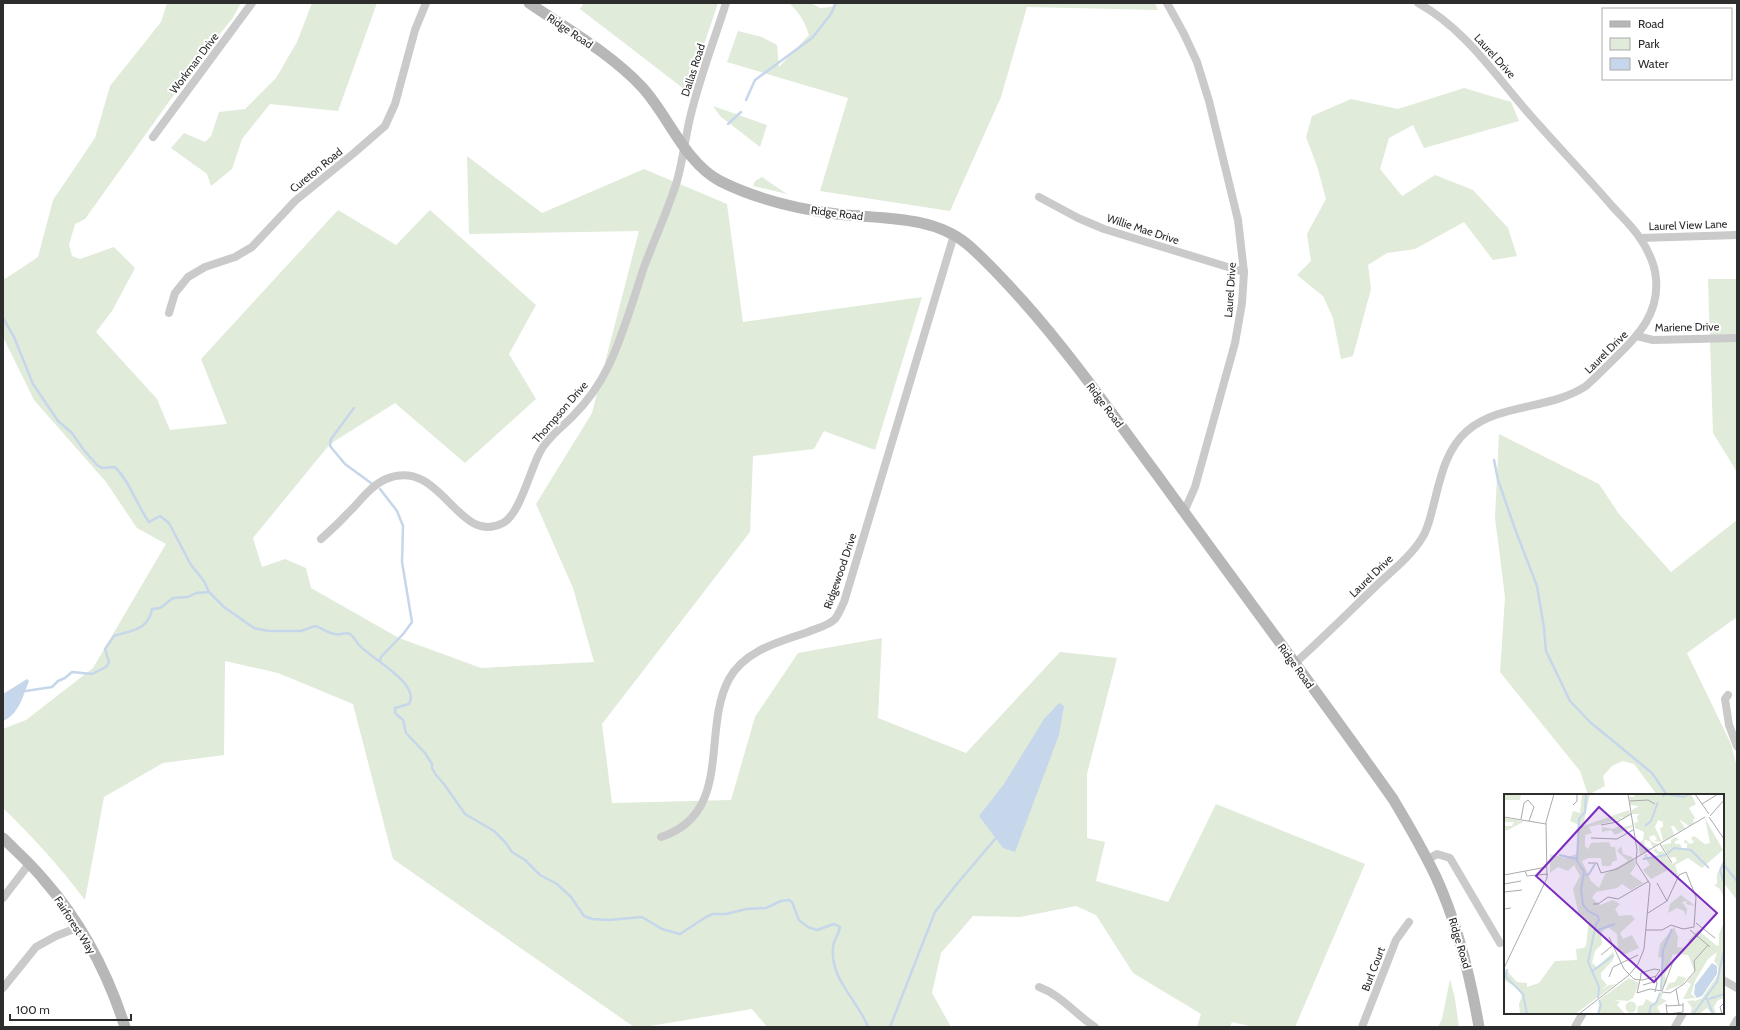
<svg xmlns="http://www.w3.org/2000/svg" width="1740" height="1030" font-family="Cabin,sans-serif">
<rect width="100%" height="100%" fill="#fff"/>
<!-- green -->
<g fill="#e0ebda">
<path d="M167,3h74l-9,16 -31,38 -116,162 -10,5 -6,21 3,11 8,3 34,-12 21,21 -23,43 -16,21 61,67 13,31 57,-6 -26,-65 137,-149 58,35 34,-35 106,95 -27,49 27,45 -71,64 -70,-60 -65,41 -77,94 9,29 23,-8 21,9 5,20 88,50 82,30 113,-6 -21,-74 -37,-84 56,-91 47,-182 -170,3 -2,-78 75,57 102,-44 83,35 16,118 179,-25 -47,153 -51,-19 -10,18 -61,7 -3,76 -148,192 10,79 119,-3 24,-83 43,-64 84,-15 -4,80 88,35 94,-101 57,6 -30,116v64l18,4 -9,39 72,21 48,-98 149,60 -70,163h-42l-21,-5 -2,5h-33l4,-13 -68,-41 -37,-58 -20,-9 -56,11 -47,-1 -32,37 -9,40 19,34h-184l-15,-18 -108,18h-10l-241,-168 -40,-155 -75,-31 -53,-12 -1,94 -61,8 -59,34 -19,103c-25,-33 -52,-63 -82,-92v-79l23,-9 67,-52 73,-124 -29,-16 -31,-46 -72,-82 -31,-63v-60l2,2 33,-22 15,-57 42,-62 15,-52 51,-64z"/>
<polygon points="312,3 377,3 338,111 270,104 242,139 232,169 211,186 207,174 171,148 184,133 205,142 211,136 219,112 245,109 276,78 297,42"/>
<polygon points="584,3 718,3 688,92 580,9"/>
<path d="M789,3h22l9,5 11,-1 4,-4h320l3,7 -131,-3 -26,90 -51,114 -130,-20 28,-93 -121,-36 11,-31 24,6 15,8 2,22 30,-32c-4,-13 -10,-23 -20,-32z"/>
<polygon points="1464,88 1511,102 1519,121 1424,148 1413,125 1389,138 1380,169 1402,196 1435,175 1473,190 1508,228 1517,256 1493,260 1464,222 1415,249 1387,253 1368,265 1371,289 1353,356 1341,359 1333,318 1323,296 1297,275 1311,261 1307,234 1326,199 1317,166 1306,137 1312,116 1351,99 1398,109"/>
<polygon points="713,106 767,125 760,147 720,116"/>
<polygon points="762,177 787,194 753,186 755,181"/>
<polygon points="1708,279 1737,279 1737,472 1713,433"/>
<polygon points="1499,434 1599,484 1619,514 1671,572 1737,520 1737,617 1687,653 1731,744 1737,767 1737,900 1723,882 1723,795 1657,795 1634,764 1623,761 1612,766 1603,776 1605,786 1588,795 1580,771 1500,672 1505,597 1495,518"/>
<polygon points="1450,979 1455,999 1459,1027 1438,1027 1442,1019"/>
</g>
<!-- water -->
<g fill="#c6d6eb">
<path d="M27,679l2,2c-6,15 -10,33 -26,40v-27z"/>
<polygon points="1059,703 1064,706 1059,735 1015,852 1003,848 979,816 1004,784 1044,719"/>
</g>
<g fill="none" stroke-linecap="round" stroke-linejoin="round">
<!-- stream -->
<g stroke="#c6d6eb" stroke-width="2.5">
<polyline points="746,100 755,80 812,38 831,14 836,3"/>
<polyline points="728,124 741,112"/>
<path d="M3,318l11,19 19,47 25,37 14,12 11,16 14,16 5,3 13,-1c16,16 21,37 34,55l11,-6 9,7 22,42 13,16 5,11 15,15 30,21 15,3h32l14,-5c7,2 13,7 20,8 6,2 10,-3 15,0 5,3 6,9 10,12 11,12 61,38 49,58l-14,4v5l8,7 3,13 19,20 7,11v4l4,7 8,9 21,30 29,17 11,11 7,10 13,8 15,15 17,9 14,13 13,19 8,3 17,1 33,-3 20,12 18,5 26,-17 7,-3h13l20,-5 20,-1 15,-7 8,-1 3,2 7,18 9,7 9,3 17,-6 6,3c-1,8 -7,13 -7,21 -3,32 25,52 35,79"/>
<polyline points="354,408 331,439 330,446 345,464 371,483"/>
<polyline points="1494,460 1498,480 1515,529 1537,586 1544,628 1546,651 1570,701 1590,722 1652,773 1667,795"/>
<polyline points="380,489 397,511 403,526 402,562 412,622 404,633 381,657 380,661"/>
<path d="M26,691l26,-4 6,-6 7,-3 7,-6 20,2 14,-7 3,-5 -4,-13 9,-13c17,-6 34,-5 38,-27l8,-1 13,-10 15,-1 8,-4 13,-1"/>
<polyline points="1723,864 1737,881"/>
<polyline points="890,1027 935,912 956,885 996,838"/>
</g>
<!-- street -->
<g stroke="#cacaca" stroke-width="8">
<polyline points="1167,3 1184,34 1197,62 1209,101 1238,220 1244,272 1242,303 1235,343 1195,487 1184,512"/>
<polyline points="153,137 252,3"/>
<polyline points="1039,197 1078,218 1104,229 1244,272"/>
<polyline points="1640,238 1737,235"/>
<polyline points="169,313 175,293 188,277 205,267 235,257 252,247 295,201 354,153 385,126 395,104 415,30 426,3"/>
<polyline points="1637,336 1653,340 1737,338"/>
<path d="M321,539c9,-8 18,-16 26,-25 12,-11 23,-28 39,-35 56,-23 71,68 117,44 17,-9 27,-53 37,-71 7,-14 21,-24 32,-35 15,-15 28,-33 37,-52 15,-32 24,-65 35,-98 11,-29 24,-57 33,-86 6,-21 8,-42 13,-63 9,-39 24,-77 36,-115"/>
<path d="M1294,664c29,-26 56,-53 84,-80 15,-14 33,-28 44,-46 6,-9 8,-20 11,-31 7,-27 12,-57 34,-76 32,-28 83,-21 119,-45 10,-9 20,-19 30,-29 23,-22 43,-44 40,-78 -1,-14 -8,-29 -16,-41 -8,-12 -19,-22 -28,-32 -24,-28 -49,-54 -73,-81 -39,-42 -70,-94 -121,-122"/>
<polyline points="1728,695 1725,699 1729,725 1737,746"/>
<path d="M661,837c73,-24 40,-106 68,-158 16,-29 50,-37 79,-47 9,-4 20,-6 27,-13 4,-5 6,-11 9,-17l110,-367"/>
<polyline points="1427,860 1437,854 1450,858 1500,943"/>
<polyline points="3,898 29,864"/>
<polyline points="1723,980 1737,988"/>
<path d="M1039,987c22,8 36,27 56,40"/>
<polyline points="3,988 36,947 56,936 79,927"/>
<polyline points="1362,1027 1396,940 1409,922"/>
<polyline points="1575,1027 1583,1013"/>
<polyline points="1675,1027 1683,1013"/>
<polyline points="1733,1027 1737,1020"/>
</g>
<!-- secondary -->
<g stroke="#b7b7b7" stroke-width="11">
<path d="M529,3c38,26 81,50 113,84 26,28 43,76 78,94 36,18 77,28 117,33 43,5 95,1 130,30 20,17 38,37 56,57 49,55 91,116 135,175 78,108 158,214 235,323 15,25 30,51 43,78 22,48 34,98 43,150"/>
<path d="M3,838c14,14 29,27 41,42 37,42 64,94 81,147"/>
</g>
</g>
<g text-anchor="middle" stroke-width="4" stroke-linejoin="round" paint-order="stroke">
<!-- street labels -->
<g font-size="11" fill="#2d2d2d" stroke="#fff">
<text transform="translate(570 31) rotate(34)" y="4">Ridge Road</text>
<text transform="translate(1495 56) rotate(48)" y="4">Laurel Drive</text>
<text transform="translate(194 63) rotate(-53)" y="4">Workman Drive</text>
<text transform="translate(693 70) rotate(-72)" y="4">Dallas Road</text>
<text transform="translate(316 170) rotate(-39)" y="4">Cureton Road</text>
<text transform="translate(837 213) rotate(7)" y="4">Ridge Road</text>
<text transform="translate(1688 225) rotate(-2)" y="4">Laurel View Lane</text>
<text transform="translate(1143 229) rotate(18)" y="4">Willie Mae Drive</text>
<text transform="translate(1230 290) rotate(-86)" y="4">Laurel Drive</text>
<text transform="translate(1687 327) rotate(-1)" y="4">Mariene Drive</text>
<text transform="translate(1606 352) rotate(-45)" y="4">Laurel Drive</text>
<text transform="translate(1105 405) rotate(53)" y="4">Ridge Road</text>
<text transform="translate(560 412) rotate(-49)" y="4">Thompson Drive</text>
<text transform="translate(840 571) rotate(-71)" y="4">Ridgewood Drive</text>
<text transform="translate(1371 576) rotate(-44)" y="4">Laurel Drive</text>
<text transform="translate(1296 666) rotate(54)" y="4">Ridge Road</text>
<text transform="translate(75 925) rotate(57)" y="4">Fairforest Way</text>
<text transform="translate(1460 943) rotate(73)" y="4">Ridge Road</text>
<text transform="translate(1373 969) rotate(-69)" y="4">Burl Court</text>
</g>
</g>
<!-- overview -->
<g transform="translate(1504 794)">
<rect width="220" height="220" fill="#fff"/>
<path d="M0,0h17l-1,6h-16zM78,0h8l-7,32 46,-16 1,4 -6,4 -5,-2 3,3 -33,8 3,6 -7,2v11l3,3 3,-6 18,-1 2,5h4l2,13 -5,2 -1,4h-9l-1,-8h-13l-6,3 9,20 8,7 6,-14 23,-13 -11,-10 4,-5 2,8 9,3 4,8 -6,9 13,9 -12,7 -9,-6 -5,4 -21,4 -4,6 8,7 13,-5 7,4 -5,5 4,7 12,-1 4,4 -15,14 3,6 9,-4 7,13 -16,7 -3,-4 -2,1 -1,-18 -8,-6 -4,1 -4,5 1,10 -7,7 -3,12 5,4 16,-15 2,3 -3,6 -11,12v5l6,7 -8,6 10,-6 7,-1 -41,30h-55l-1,-10 3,-8 -5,-8 -13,-8v-8l2,-2 11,12 10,1v4l12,-4 16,-22 22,-1 -1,-11 8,-1 2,-3 3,-24 -10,-6 -6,-26 7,-13 -6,-11 -6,6 -10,-4 -8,6v-19l15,4 12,-4 2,-29 -9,-4 3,-10 7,2zM131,0h56l5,10 -7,4 6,10 -2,2 1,3 -5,3 -10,-7 6,9 -7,4 -4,-6h-3l3,9 -11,6 -3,-13 3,-1v-5l-5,-2 -3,7 7,15 -8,-1 3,-2 -3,-4 -5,2 3,5 6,2 -5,4 -3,-7 -6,-1 1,6 6,3 -11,6 -2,-12 5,-3 1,-8 -9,-4 -1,-5 4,-1 -1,-5 2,-3h-7v-4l7,-4 -9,-1 -1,-8h5zM0,24l19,3v1l-17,9 -2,-5h8l2,-4h-10zM201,24l18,32 -21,18 -14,-10 -13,7 3,9 -1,4 -9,-8 -17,9 -8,-9 7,-5 -6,-10 3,-1 1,5 4,-1v-4l-3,-2h2l5,6 3,-3 -6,-4 3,-3 3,4 4,-1 9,13 5,-3 -2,-4 -5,1 -8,-13 9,-2v-3l5,-3 3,3 -4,1v3h5l2,5 5,-1v-5h-3l1,-4 5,5 4,-2 -3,-4 3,-2 11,8 5,-1zM118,31l2,2 8,-2v2l-17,8 -4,-5 -9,2v-5l11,2zM220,69v35l-4,-9 -6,-4 3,-1v-10zM177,101l14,11 -9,-2 1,-3 -5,1 5,7 -1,7 -2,-5 -7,-3 -9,5 2,-9zM220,128v76l-6,2 -4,7 2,7h-4l-5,-6 -8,6h-9l2,-6 -5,-7 8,-1 -2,2 9,-4 16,-23v-9l-4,-5 3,-9 -9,7 -13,22 -4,13 5,4 -13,1 8,-15 -4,-2 8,-10 -7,-17 -15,-1 -8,21 2,7 -7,9 3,-33 -5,-1 2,-13 14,-17 4,10 -1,10 10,1 2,-8 9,-10 19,16 2,-1v-11zM174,182l8,2 -3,6 -18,7 4,-8 6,-1zM125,184l10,5 -6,15 -5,3 -14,-1 6,2 -3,3 8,9h-27l1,-14zM156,198l3,1 -2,5 6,3 -10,6 4,7h-24l1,-8 5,-1 3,-6 7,4 4,-2zM121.5 213a5.5 5.5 0 1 1 11 0a5.5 5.5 0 1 1-11 0Z" fill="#e0ebda"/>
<path d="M208,169l5,3v8l-15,22 -5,2 -3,-4 1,-9z" fill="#c6d6eb"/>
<path fill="none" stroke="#c6d6eb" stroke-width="2" d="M82,0l-1,18 -6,7 -2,42 7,10 -3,19 2,15 5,6 10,5 1,4 -3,4 -8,38 11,25 -1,11M159,3l2,-3 19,3 5,-3M141,32l6,-5 7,-19M163,60l7,-6 17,2 18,18M55,61l18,4M139,65l23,-4M220,68l-4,8 4,13M81,81l4,-1 6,-10M91,137l20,-7M3,175l-1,8 17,17 4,20M87,178l22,-16M157,196l2,-40 9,-21M202,203l7,17M205,205l15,-5M94,220l3,-9 -2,-5M145,220l2,-8 5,-3 4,-10M189,220l24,-32 7,-32v-20"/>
<path fill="none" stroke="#ababab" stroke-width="1" d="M191,0l14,20M126,7l18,-1 7,4M198,10l16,-10M69,11l4,-4v-7M206,22l14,-16M0,23l42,7M205,23l15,22M17,25l3,-16 4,-3 6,7 -5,14M97,31l16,-3 14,-8M87,44l26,1 16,-9M156,50l12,19M84,69h9l4,10 16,-4 88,-52M21,77l2,5 21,-2M0,81l43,-8M153,89l10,18M0,90l17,-3M0,98l18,-2M0,107v8l7,-1M89,110h5l10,-7 10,2 31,-18M192,129l19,15M142,136h16l9,-5 12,4 11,-2 2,-30 -10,-25 -7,3 -12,26 -19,12M186,136l20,17M105,143l15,32 10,10 6,1h3l13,-4 4,-6 -6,-1 -13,4v2l-1,5 -3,13 13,-4 12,2 12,-32M97,161l11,-9M0,174l43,-90 -1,-56 8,-28M105,183l4,-10 25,-12M139,191l14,-4M172,195l3,16M151,198l2,-9 -2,-7M158,198l8,1 14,-9 11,-13 -1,-10 14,-16M162,210l1,9 2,1 14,-2v-9M162,212l17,-1M75,220l50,-39 9,-11 6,-15 6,-65 -14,-22 1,-12 -9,-56M218,220l-2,-7 4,-4"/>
<path fill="#7b2cbf" fill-opacity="0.15" stroke="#7b2cbf" stroke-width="2" d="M95,13l118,106 -63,69 -118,-106z"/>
<rect width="220" height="220" fill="none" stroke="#2d2d2d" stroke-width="2"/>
</g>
<!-- border -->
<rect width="1740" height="1030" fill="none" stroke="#2d2d2d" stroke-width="8"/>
<!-- legend -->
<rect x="1602" y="8" width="130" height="72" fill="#ffffff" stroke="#ababab"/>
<rect x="1610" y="21" width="20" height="6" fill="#b7b7b7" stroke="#ababab"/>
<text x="1638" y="28" font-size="12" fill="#2d2d2d">Road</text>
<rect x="1610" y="38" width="20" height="12" fill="#e0ebda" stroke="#ababab"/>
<text x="1638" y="48" font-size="12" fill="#2d2d2d">Park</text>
<rect x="1610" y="58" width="20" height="12" fill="#c6d6eb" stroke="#ababab"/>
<text x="1638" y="68" font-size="12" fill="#2d2d2d">Water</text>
<!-- scale -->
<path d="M10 1014v6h121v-6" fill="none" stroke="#2d2d2d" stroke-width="2"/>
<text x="16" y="1014" font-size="12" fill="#2d2d2d" stroke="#ffffff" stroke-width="3" paint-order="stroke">100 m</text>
</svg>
